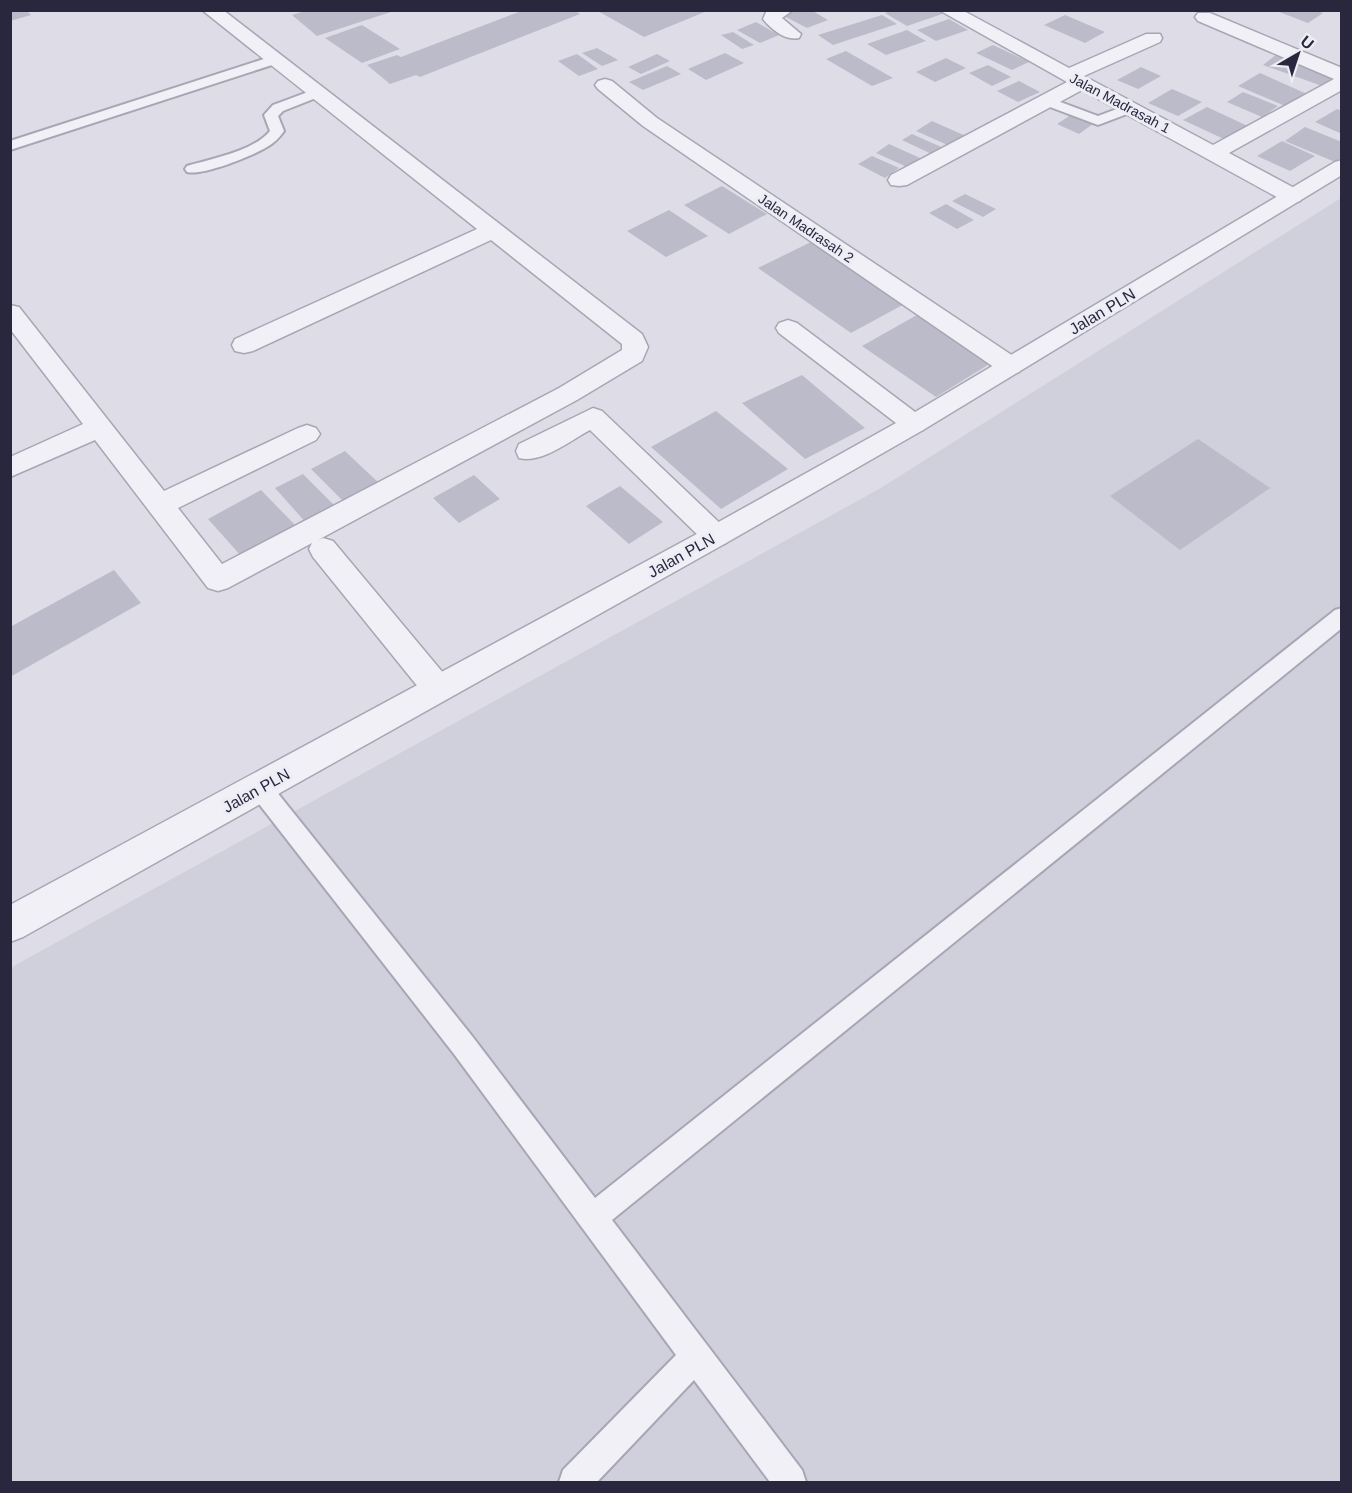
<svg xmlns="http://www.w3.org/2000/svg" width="1352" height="1493" font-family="Helvetica,sans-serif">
<rect width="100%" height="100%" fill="#dedde7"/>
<!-- built -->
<polygon fill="#d0cfdc" points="1341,198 1341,1482 11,1482 10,968 879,489"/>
<!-- building -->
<g fill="#bcbbca">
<polygon points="10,10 26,10 31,15 10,21"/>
<polygon points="308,10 394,10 394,11 317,36 292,15"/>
<polygon points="524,10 574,10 580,14 420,77 416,75 390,84 367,65 397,55 401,57"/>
<polygon points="596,10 707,10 707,11 644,37"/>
<polygon points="789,10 811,10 828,20 807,28 780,14"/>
<polygon points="892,10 941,10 945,13 907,26 885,13"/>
<polygon points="1274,10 1315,10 1323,13 1308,23"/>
<polygon points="882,15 897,24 833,45 818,35"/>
<polygon points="1065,15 1105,32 1085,43 1044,25"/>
<polygon points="949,19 968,30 936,41 917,30"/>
<polygon points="756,22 779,35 760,43 737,30"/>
<polygon points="362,25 400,49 362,63 325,38"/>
<polygon points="907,30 926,41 886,55 867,44"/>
<polygon points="733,32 754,45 742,49 721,35"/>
<polygon points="993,45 1029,62 1012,70 976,53"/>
<polygon points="597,48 618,60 602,66 582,53"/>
<polygon points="846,51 893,78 872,86 826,59"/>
<polygon points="725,53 744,63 706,80 688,69"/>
<polygon points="577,54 598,69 579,76 558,61"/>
<polygon points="657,54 670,61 641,74 628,67"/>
<polygon points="1277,54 1341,76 1328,88 1263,65"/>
<polygon points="946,58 966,68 935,82 916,72"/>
<polygon points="988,65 1011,77 992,86 969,73"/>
<polygon points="667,66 681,74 643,90 629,82"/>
<polygon points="1141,67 1161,76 1138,89 1117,80"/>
<polygon points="1260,73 1307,94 1285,106 1238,86"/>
<polygon points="1019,81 1040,92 1018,102 997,91"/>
<polygon points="1172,89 1202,102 1178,116 1148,103"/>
<polygon points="1243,92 1278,106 1262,117 1227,102"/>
<polygon points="1207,107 1252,128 1228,141 1183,120"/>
<polygon points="1337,109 1342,111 1342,134 1315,122"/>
<polygon points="1071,115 1093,124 1079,134 1057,124"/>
<polygon points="932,121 968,137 952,147 916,131"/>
<polygon points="1305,127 1342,142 1342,157 1335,162 1285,141"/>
<polygon points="912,134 948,150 938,157 902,140"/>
<polygon points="1282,141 1315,156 1290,171 1257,156"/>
<polygon points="889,144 920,158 907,167 876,153"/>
<polygon points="872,156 899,168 885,178 858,164"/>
<polygon points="722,186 767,214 729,234 684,205"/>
<polygon points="965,194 996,209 983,217 952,201"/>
<polygon points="946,204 974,220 957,229 929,213"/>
<polygon points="669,210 708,236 666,257 627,231"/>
<polygon points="815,240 908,302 851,333 758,268"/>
<polygon points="917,315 991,363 936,397 862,346"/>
<polygon points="802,375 865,428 805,459 742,403"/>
<polygon points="716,411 788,469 721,509 651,447"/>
<polygon points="1198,439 1270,488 1180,550 1110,496"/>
<polygon points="345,451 383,487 348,506 311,469"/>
<polygon points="303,474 338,509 308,525 275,488"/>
<polygon points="474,475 500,499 459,523 433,498"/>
<polygon points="620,486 663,522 629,544 586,506"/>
<polygon points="261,490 296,526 242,557 208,519"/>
<polygon points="114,570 141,603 10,677 10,627"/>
</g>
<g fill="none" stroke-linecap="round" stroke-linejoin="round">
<defs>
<g id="service">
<polygon points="273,56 278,57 279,60 278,63 10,150 10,141"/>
<path d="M316,89l7,4 -2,3 -38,15 -5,5 6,15c-5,7 -10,12 -17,16 -15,9 -64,29 -80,25l-2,-3 2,-3c24,-7 67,-15 83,-35l-6,-16 9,-10z"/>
<polygon points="1047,97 1098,116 1130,104 1137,108 1135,111 1098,125 1042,104 1040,101 1042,98"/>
<polygon points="1342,608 1342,628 612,1220 802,1470 806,1482 770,1482 694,1380 597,1482 559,1482 563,1470 676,1355 454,1054 252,795 248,788 252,781 260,778 268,781 472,1036 595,1198 1335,610"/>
</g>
<g id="minor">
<polygon points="202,10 223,10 642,334 648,347 642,361 577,400 318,540 323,538 333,541 449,680 454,689 449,698 438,702 427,698 313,557 309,549 312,543 228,588 218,591 208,588 95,440 10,477 10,457 83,424 10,329 10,305 19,307 164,491 298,428 307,425 316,428 320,434 316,440 178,508 222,564 559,388 622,350 622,344 491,240 253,351 244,353 235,351 232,345 235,339 477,229"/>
<path d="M767,10h26l-11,8 19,16 -2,4c-14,3 -28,-9 -36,-19z"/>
<polygon points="939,10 962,10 1069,68 1146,34 1160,34 1162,38 1160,42 1084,76 1213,145 1334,79 1198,21 1195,17 1198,13 1210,13 1342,68 1342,90 1229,153 1300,191 1303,196 1300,201 1292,203 1284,201 1082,90 907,185 899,186 891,185 888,180 891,175 1067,82"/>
<polygon points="605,79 612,81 657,118 1019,360 1023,366 1019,372 1010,374 1001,372 643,126 598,89 595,85 598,81"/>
<polygon points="788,320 797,323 923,418 927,424 923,430 914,433 905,430 779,333 776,328 779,323"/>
<path d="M593,408l9,3 124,118 4,7 -4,7 -10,4 -10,-4 -116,-113c-19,10 -48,34 -71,28l-3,-7 3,-7z"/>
</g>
<polygon id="tertiary" points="1342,160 1342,175 923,430 726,543 23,937 10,942 10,905 706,529 905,418 1335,162"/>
</defs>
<!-- service casing -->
<use href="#service" stroke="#a8a6b4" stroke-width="4"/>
<!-- minor casing -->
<use href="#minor" stroke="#a8a6b4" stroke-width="3"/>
<!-- tertiary casing -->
<use href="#tertiary" stroke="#a8a6b4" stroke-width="3"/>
<!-- service -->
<use href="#service" fill="#f1f0f6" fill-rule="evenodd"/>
<!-- minor -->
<use href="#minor" fill="#f1f0f6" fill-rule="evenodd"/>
<!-- tertiary -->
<use href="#tertiary" fill="#f1f0f6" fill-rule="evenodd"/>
</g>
<g text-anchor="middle" stroke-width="6" stroke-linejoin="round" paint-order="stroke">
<!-- far-street labels -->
<g font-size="14" fill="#29273e" stroke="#ededf5">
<text transform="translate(1120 103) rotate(28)" y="5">Jalan Madrasah 1</text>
<text transform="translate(806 228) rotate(34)" y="5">Jalan Madrasah 2</text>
</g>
<!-- street labels -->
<g font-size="16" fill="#29273e" stroke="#ededf5">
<text transform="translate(1102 311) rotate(-31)" y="6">Jalan PLN</text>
<text transform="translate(681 555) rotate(-29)" y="6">Jalan PLN</text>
<text transform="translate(256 790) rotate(-29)" y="6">Jalan PLN</text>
</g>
</g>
<!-- border -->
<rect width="1352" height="1493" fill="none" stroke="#29273e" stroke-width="24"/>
<!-- north arrow -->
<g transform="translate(1298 54) rotate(39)" stroke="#ededf5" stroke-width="4.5" paint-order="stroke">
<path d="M0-4.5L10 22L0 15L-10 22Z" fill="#29273e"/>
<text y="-9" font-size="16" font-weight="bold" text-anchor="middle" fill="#29273e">U</text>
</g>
</svg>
